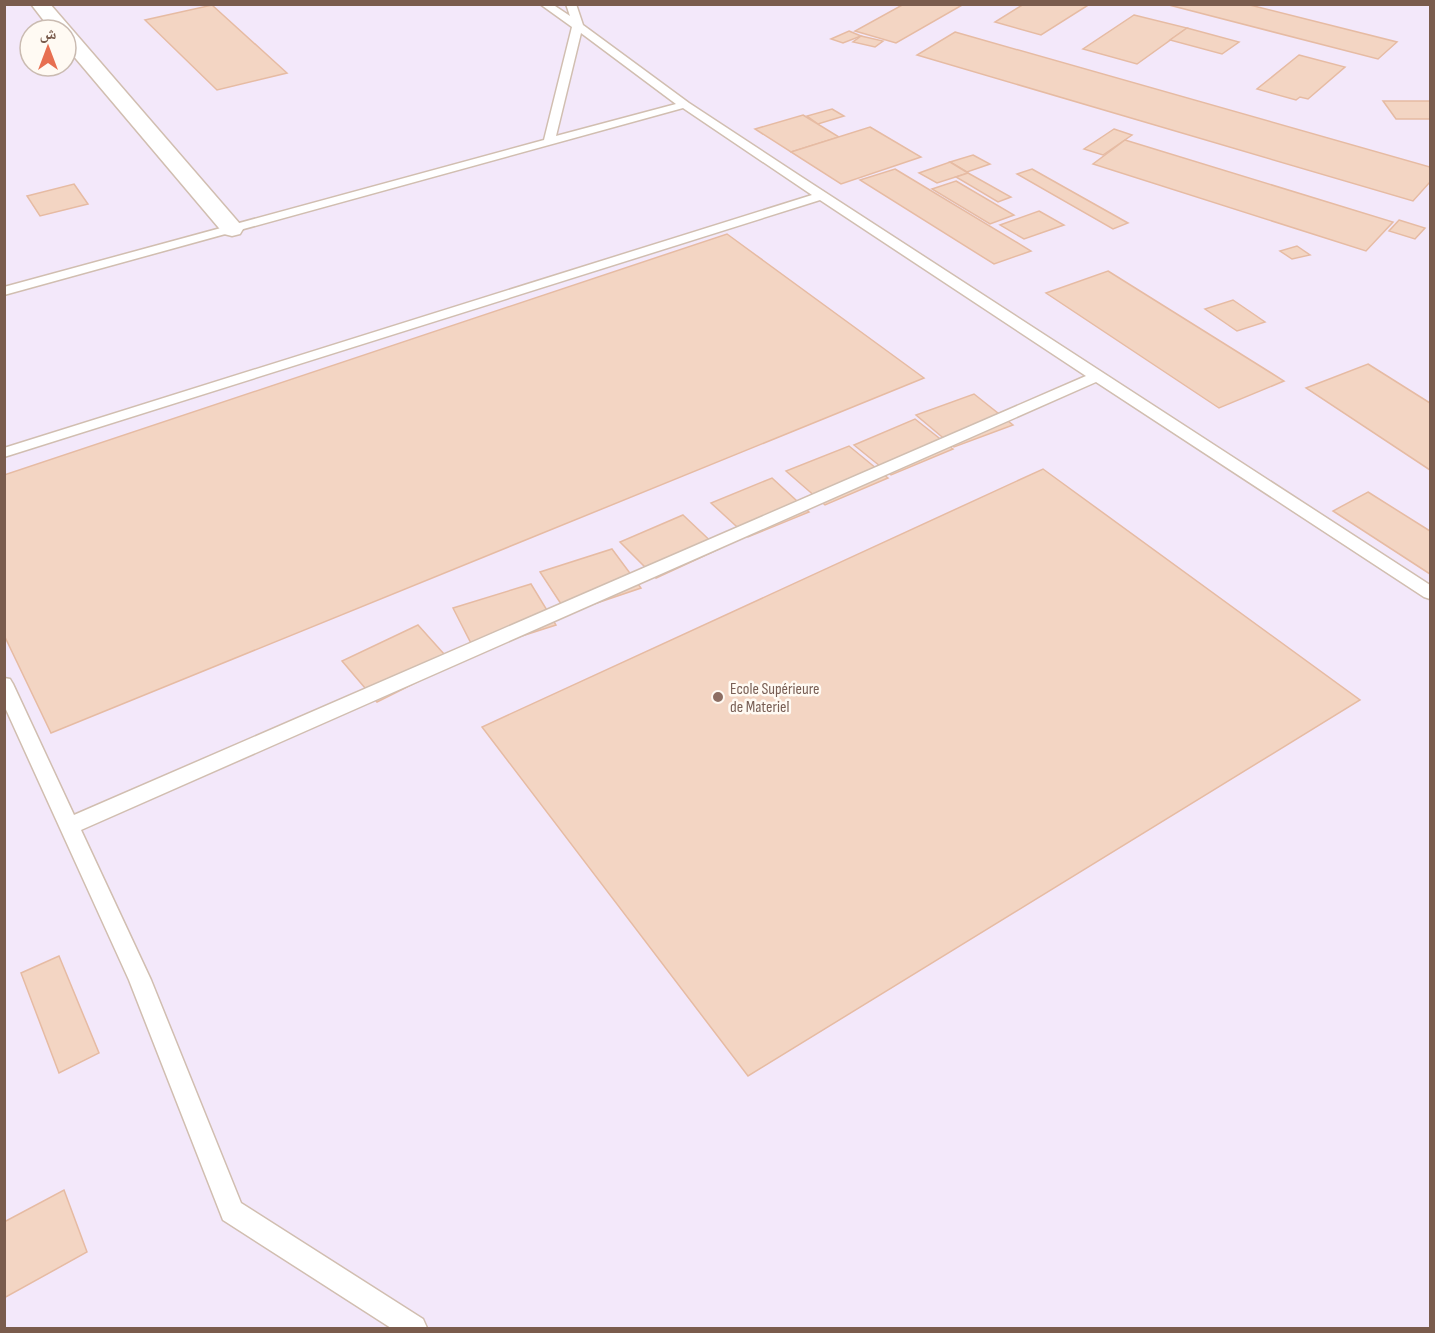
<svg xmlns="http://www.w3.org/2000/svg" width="1435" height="1333" font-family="'Sofia Sans Condensed','Noto Naskh Arabic',sans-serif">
<rect width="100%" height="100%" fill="#fdf6ec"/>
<!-- education -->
<path fill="#f3e8fa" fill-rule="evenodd" d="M5,5h1425v1323h-1425zM30,30h36v36h-36z"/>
<!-- building -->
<g fill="#f3d5c3" stroke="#e6bba3" stroke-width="1.5">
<polygon points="904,4 964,4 896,43 855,31"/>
<polygon points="1024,4 1090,4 1041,35 995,22"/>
<polygon points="1165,4 1246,4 1397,42 1378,59"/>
<polygon points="212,5 287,73 217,90 145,20"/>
<polygon points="1134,15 1187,28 1137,64 1083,49"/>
<polygon points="1187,28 1239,42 1222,54 1170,40"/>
<polygon points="849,31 861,36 843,43 831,39"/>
<polygon points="955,32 1430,167 1430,182 1413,201 917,55"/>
<polygon points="861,36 883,41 875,47 853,42"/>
<polygon points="1299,55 1345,67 1308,99 1300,97 1296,100 1257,89"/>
<polygon points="1383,101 1430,101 1430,119 1396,119"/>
<polygon points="832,109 844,116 818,124 807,116"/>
<polygon points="803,115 839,137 791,152 755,129"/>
<polygon points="870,127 921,157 841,184 791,152"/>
<polygon points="1114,129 1132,135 1103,155 1084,149"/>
<polygon points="1125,140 1393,222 1366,251 1093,164"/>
<polygon points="973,155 990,164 967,172 950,162"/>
<polygon points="950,162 968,173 937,183 919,173"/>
<polygon points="895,169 1031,251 994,264 860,180"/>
<polygon points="1032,169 1128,223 1113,229 1017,174"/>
<polygon points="968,173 1011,197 998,202 956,177"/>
<polygon points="956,181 1014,215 990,224 932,189"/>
<polygon points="74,184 88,204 40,216 27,196"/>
<polygon points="1039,211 1064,225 1024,239 1000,225"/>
<polygon points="1399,220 1425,228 1415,239 1389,231"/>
<polygon points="727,234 924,378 51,733 4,635 4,475"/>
<polygon points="1297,246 1310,255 1292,259 1280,251"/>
<polygon points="1108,271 1284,381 1219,408 1046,293"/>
<polygon points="1233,300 1265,322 1237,331 1205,309"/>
<polygon points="1368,364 1430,403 1430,470 1306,388"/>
<polygon points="974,394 1013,425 954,447 916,415"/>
<polygon points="915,419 953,449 891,475 854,445"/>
<polygon points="849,446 888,478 825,505 786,471"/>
<polygon points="1043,469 1360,700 748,1076 482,727"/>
<polygon points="772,478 809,512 748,537 711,503"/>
<polygon points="1368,492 1430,531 1430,574 1333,511"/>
<polygon points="683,515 719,549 656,578 620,542"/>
<polygon points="612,549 641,588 567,613 540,572"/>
<polygon points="531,584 556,625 475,651 453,608"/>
<polygon points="418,625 453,664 377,702 342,661"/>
<polygon points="59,956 99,1053 59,1073 21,973"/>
<polygon points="64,1190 87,1252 4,1298 4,1222"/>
</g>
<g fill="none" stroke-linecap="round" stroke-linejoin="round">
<defs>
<path id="lane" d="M540,4h12l18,12 -4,-12h10l7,21 106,78 111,73 630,409v14l-6,-2 -328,-215 -1015,448 70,150 90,223 182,116 4,9h-36l-168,-108 -94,-240 -125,-275v-27l6,1 3,5 61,131 1012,-439 -266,-176 -816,257v-9l808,-253 -129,-87 -679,187v-8l540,-147 28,-113zM581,33l95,71 -120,32z"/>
<polygon id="street" points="31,4 50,4 240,224 243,229 240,234 232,236 224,234 66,47 66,30 51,30"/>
</defs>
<!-- lane casing -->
<use href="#lane" stroke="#d1beb0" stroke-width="3"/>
<!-- street casing -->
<use href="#street" stroke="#d1beb0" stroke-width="3"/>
<!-- lane -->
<use href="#lane" fill="#fff" fill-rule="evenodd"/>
<!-- street -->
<use href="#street" fill="#fff" fill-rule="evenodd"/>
</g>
<!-- markers -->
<circle fill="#8d6e63" stroke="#fffaf3" stroke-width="2" cx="718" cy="697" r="6"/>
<g text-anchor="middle" stroke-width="5" stroke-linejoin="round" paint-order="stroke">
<!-- education labels -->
<g font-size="16" fill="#785e54" stroke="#fffaf3" text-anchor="start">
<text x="730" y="694">Ecole Supérieure<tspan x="730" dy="18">de Materiel</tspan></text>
</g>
</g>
<!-- border -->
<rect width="1435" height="1333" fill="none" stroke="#7a5c4d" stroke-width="12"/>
<!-- north arrow -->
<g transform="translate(48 48)"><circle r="28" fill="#fffaf3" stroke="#cabbb1" stroke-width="1.5"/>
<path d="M0-4.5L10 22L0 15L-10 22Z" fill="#e76f51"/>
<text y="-9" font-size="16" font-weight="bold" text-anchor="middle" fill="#7a5c4d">ش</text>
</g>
</svg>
